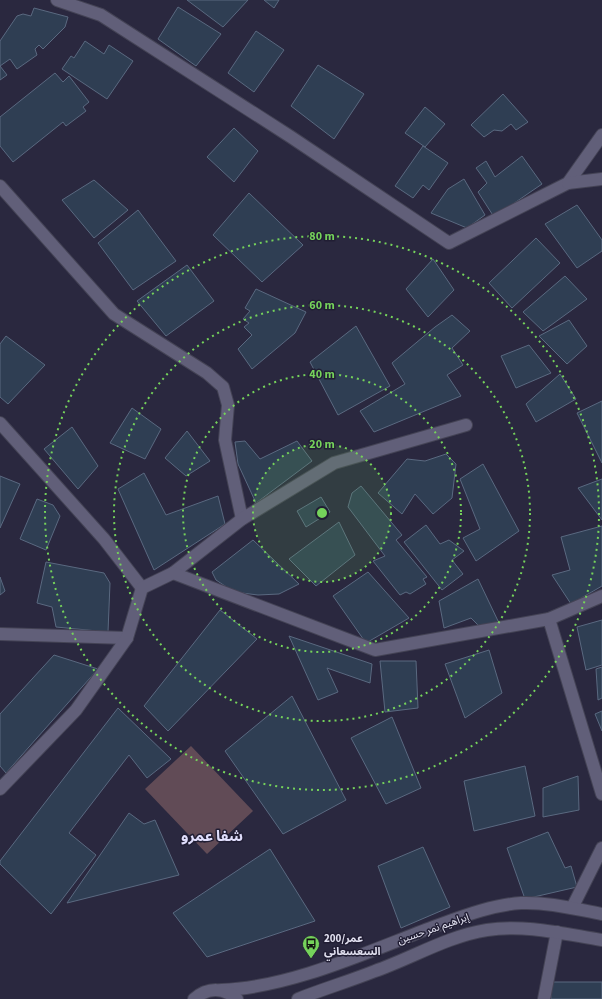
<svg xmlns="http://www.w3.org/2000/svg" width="602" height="999" font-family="'Source Sans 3','Noto Sans Arabic',sans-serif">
<rect width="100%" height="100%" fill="#2a283f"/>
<!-- park -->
<polygon fill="#614b56" points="191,746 253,811 207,854 145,789"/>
<!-- building -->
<g fill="#2f3e53" stroke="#5a6980">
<polygon points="187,0 248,0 223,27"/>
<polygon points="264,0 279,0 274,8"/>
<polygon points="178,7 221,34 196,66 158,39"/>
<polygon points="34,8 68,17 65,27 43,49 39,45 35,49 37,55 17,69 10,59 0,66 7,75 0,80 0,41 17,16 23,14 31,16"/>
<polygon points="256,31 284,50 254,92 228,73"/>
<polygon points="85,41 104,54 109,45 133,61 107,99 62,69 71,56 74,58"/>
<polygon points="318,65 364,94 334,139 291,106"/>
<polygon points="55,73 63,82 69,76 89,102 83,107 86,111 66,126 63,122 13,162 0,146 0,117"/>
<polygon points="503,94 528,122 516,130 511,124 502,131 494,130 484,137 471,125"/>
<polygon points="425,107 445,124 425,147 405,133"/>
<polygon points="234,128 258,151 234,182 207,157"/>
<polygon points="423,146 448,163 429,190 423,185 413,198 395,186"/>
<polygon points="522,156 542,184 494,217 478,192 487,183 476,168 486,161 495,177"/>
<polygon points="464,179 485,215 467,228 431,213 448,189"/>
<polygon points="94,180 128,210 94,238 62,200"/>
<polygon points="249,193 303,245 262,282 213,235"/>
<polygon points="577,205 602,240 602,251 577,268 545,224"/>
<polygon points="138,210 176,261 133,290 98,243"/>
<polygon points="536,238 560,263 512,308 489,283"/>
<polygon points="433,259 454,290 428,317 406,289"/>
<polygon points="187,265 214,301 166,336 137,301"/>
<polygon points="565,276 587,299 543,331 523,312"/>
<polygon points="256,289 306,312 295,333 252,369 238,349 252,335 244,327 249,323 243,319 250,311 245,308"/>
<polygon points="452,315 470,331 452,348 463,365 447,375 461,396 374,432 360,411 405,384 392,363 435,327"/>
<polygon points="569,320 587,346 567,364 539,336"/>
<polygon points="356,326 390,386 338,415 310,362"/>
<polygon points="6,336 45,365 8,404 0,397 0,344"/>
<polygon points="529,345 551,373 516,388 501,356"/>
<polygon points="560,374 576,399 536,422 526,404"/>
<polygon points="602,401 602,463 577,413"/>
<polygon points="132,408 161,429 145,459 110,443"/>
<polygon points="72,427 98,466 78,489 44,449"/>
<polygon points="187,431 210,461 186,476 165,458"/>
<polygon points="245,441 260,459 297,441 312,461 256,503 238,464 235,442"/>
<polygon points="446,454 456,464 452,498 433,514 415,494 402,514 378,493 407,459 425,461"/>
<polygon points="483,464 519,531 476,561 463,538 480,529 460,479"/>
<polygon points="144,473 166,515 218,496 225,524 154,570 118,489"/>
<polygon points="0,476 20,484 0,528"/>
<polygon points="602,479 602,520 578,488"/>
<polygon points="361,486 402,535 396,540 427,577 423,579 426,584 410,594 406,592 400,595 373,561 385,556 348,507 352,493"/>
<polygon points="321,497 330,512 306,527 297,511"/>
<polygon points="37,499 53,505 60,516 46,550 20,539"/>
<polygon points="339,522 355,555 316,586 289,559"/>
<polygon points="426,525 440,544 449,540 464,551 452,560 463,574 442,590 404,542"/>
<polygon points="602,526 602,586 571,604 552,575 570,570 561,537"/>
<polygon points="253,540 299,584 279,594 258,595 234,592 216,580 212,572"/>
<polygon points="46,562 104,573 110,583 108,632 56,627 52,607 37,603"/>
<polygon points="368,572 409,618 366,643 333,596"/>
<polygon points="0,577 5,591 0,595"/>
<polygon points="478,579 499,623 479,626 471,618 444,628 439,601"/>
<polygon points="220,610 257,639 168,731 144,706"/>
<polygon points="602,620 602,665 586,670 577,627"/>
<polygon points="289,636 372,664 370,683 327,668 338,692 318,700"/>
<polygon points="489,650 502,693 465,718 445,664"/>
<polygon points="54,655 98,669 6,773 0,766 0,714"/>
<polygon points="380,661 416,661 418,708 385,712"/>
<polygon points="602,667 602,698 598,700 596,669"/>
<polygon points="292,696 346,800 283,834 225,751"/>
<polygon points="118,708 171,759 147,778 129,755 69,833 96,855 51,914 0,864 0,861"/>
<polygon points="602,711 602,731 595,714"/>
<polygon points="392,717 421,788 386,804 351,738"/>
<polygon points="525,766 535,816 474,831 464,781"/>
<polygon points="578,776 579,810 543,817 543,788"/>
<polygon points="129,813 144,824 155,820 179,875 67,903"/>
<polygon points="548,832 565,868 571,866 577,887 525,899 507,848"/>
<polygon points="423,847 450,907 401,928 378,866"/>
<polygon points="270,849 315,921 207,957 173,913"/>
<polygon points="550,982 602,982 602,999 551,999"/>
</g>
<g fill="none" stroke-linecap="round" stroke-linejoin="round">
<defs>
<g id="minor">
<polyline points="57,0 101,15 291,137 449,243 568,183 602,135"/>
<polyline points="568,183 602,179"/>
<polyline points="0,186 114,314 207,373 223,387 228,405 225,440 242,519"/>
<polyline points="0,423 104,539 142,588"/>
<polyline points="173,573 242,519 334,463 466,425"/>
<polyline points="549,619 602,794"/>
<polyline points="0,634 127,638"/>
<polyline points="572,908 602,848"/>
<polyline points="544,999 557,932"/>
</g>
<polyline id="tertiary" points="0,789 76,710 127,638 142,588 173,573 375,650 549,619 602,596"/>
<g id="secondary">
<path d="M221,990c69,-2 148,-39 212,-63 28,-10 58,-22 88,-24 28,-1 54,6 81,11"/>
<path d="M194,999c14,-12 29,-12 43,0"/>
<path d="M298,999c25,-10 52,-18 77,-28 37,-13 73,-35 112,-41 38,-6 77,4 115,10"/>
</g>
</defs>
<!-- minor casing -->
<use href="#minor" stroke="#444355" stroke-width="14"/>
<!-- tertiary casing -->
<use href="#tertiary" stroke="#444355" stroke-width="14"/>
<!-- secondary casing -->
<use href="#secondary" stroke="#444355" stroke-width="14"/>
<!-- minor -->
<use href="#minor" stroke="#615f79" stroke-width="12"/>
<!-- tertiary -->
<use href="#tertiary" stroke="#615f79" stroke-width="12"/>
<!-- secondary -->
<use href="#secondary" stroke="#615f79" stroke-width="12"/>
</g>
<!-- distance rings -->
<circle cx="322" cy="513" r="69" fill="#75d25b" fill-opacity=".12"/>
<g fill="none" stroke="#75d25b" stroke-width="2" stroke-dasharray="2 4">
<circle cx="322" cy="513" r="69"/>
<circle cx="322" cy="513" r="139"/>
<circle cx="322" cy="513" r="208"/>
<circle cx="322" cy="513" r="277"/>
</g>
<!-- icons -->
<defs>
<symbol id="bus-pin" viewBox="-11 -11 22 30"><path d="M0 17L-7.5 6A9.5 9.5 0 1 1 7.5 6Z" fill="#75d25b" stroke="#211e34"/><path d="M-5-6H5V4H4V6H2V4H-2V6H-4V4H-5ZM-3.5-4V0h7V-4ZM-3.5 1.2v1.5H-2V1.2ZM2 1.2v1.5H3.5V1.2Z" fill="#111"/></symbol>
</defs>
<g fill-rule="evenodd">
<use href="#bus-pin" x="301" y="934" width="20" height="27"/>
</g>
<g text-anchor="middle" stroke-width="3" stroke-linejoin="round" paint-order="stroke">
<!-- street labels -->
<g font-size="11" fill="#e1e0ef" stroke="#211e34">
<text transform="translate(433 928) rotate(-19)" y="4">إبراهيم نمر حسين</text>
</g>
<!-- poi labels -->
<g font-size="11" font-weight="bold" fill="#e1e0ef" stroke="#211e34" text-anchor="start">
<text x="324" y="942">200/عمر<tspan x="324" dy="13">السعسعاني</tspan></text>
</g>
<!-- district labels -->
<g font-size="15" font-weight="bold" fill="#e0defc" stroke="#211e34">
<text x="212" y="841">شفا عمرو</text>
</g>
</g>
<circle cx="322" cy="513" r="6" fill="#75d25b" stroke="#211e34" stroke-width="2"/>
<g font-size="12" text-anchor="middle" font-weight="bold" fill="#75d25b" stroke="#211e34" stroke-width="3" stroke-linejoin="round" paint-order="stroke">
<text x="322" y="240">80 m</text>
<text x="322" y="309">60 m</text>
<text x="322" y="378">40 m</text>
<text x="322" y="448">20 m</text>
</g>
</svg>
